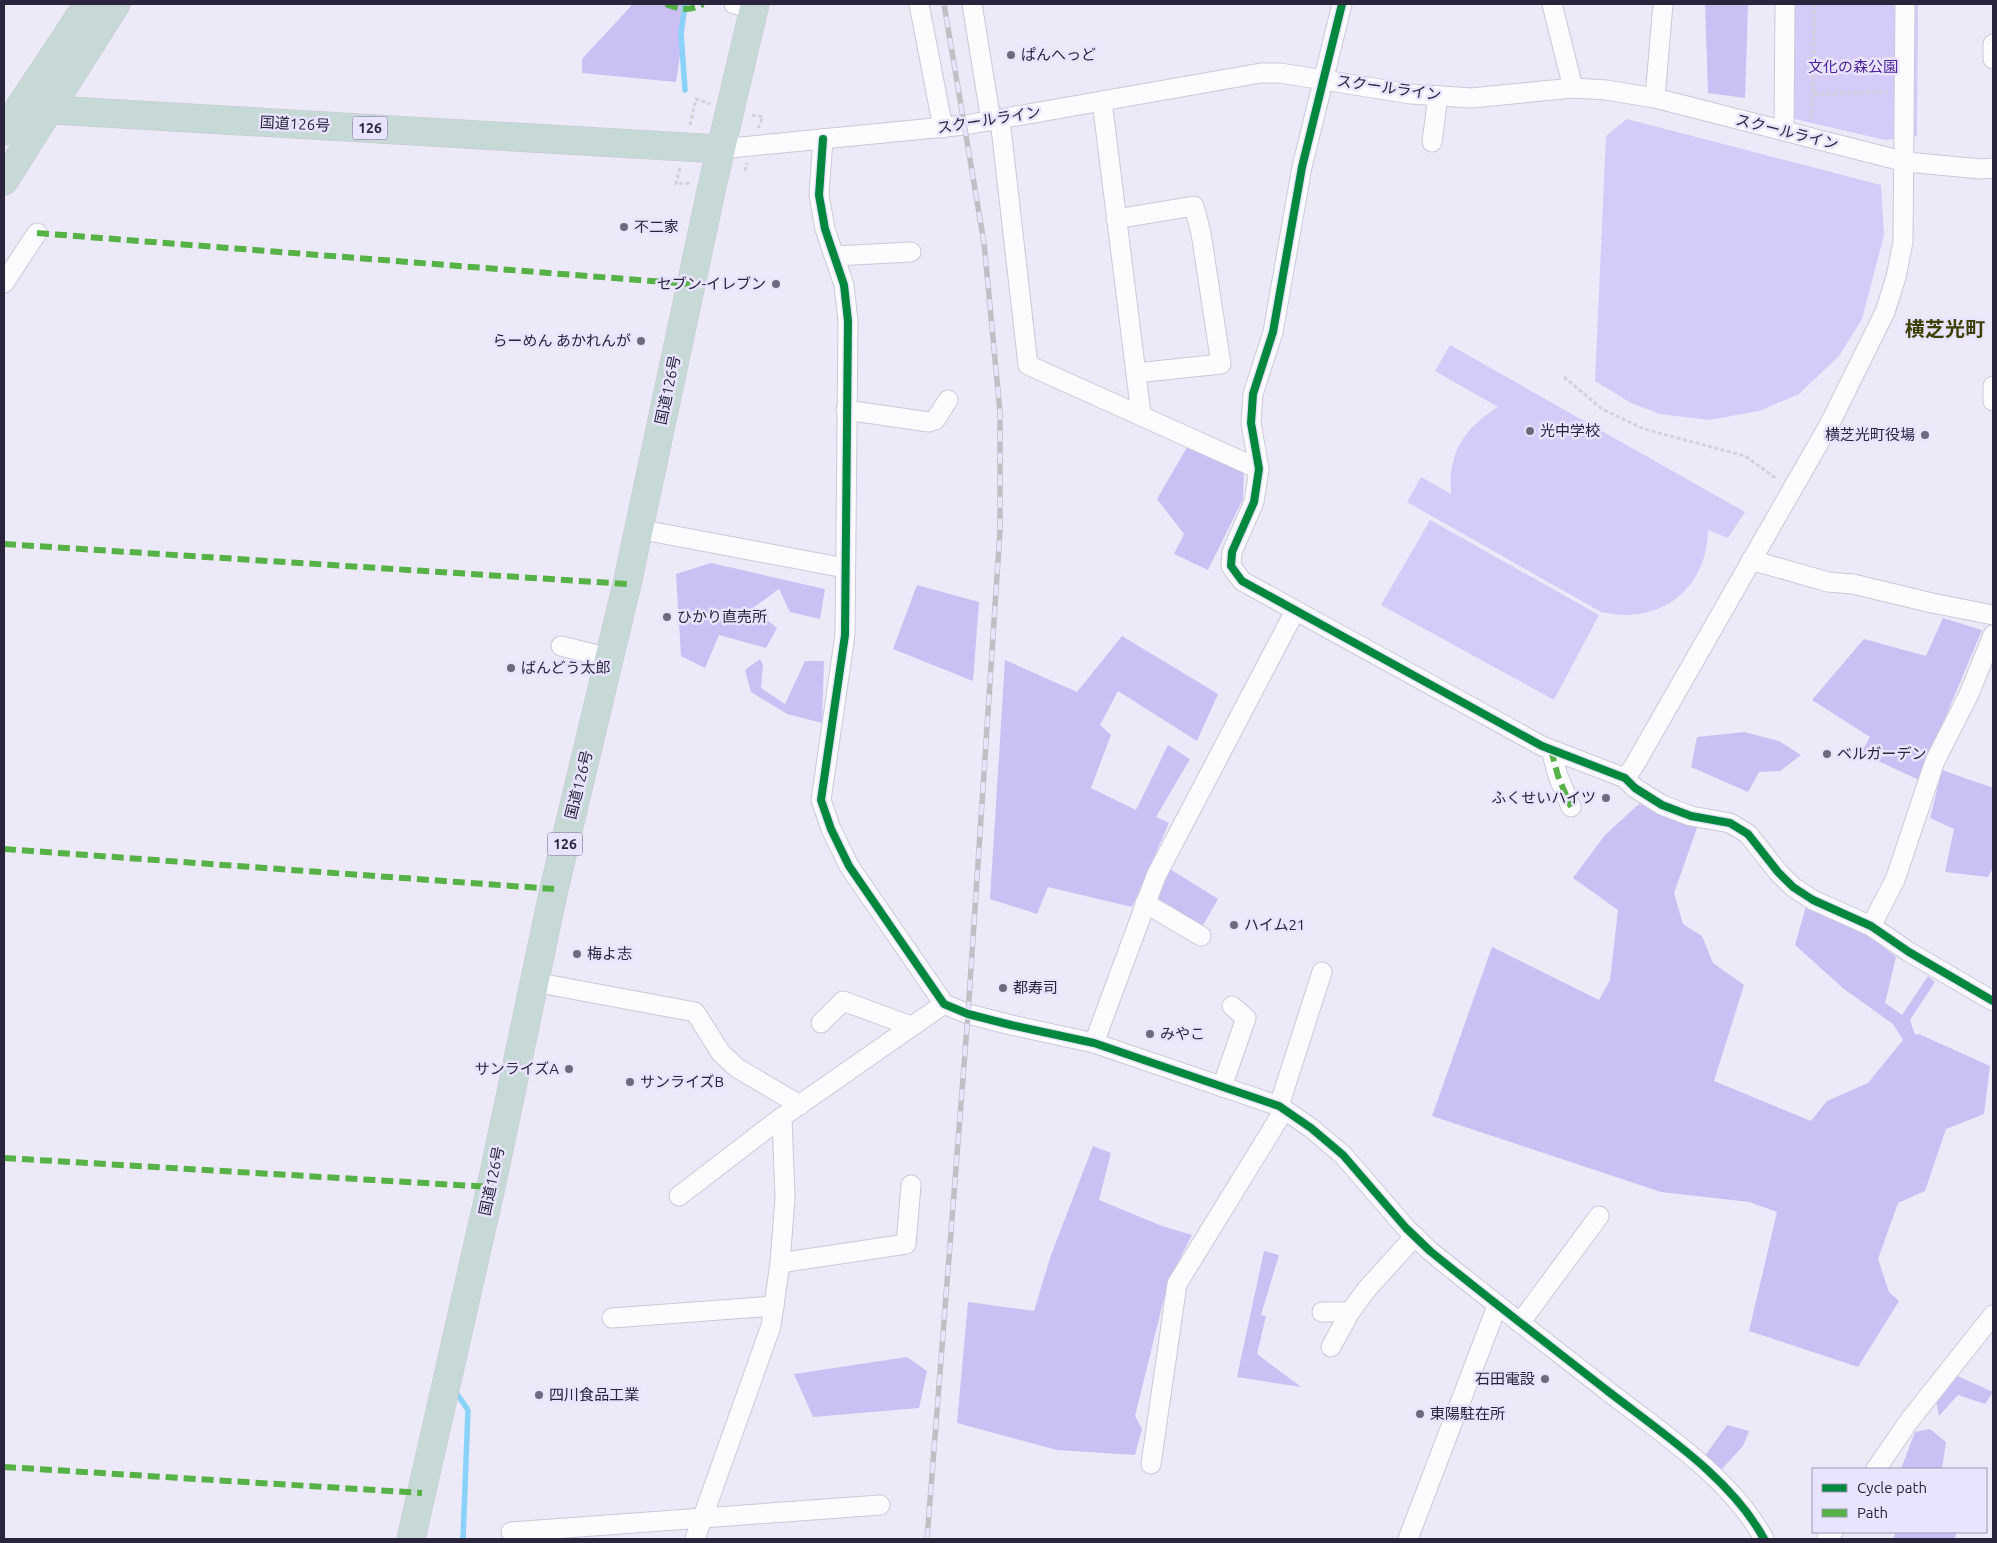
<svg xmlns="http://www.w3.org/2000/svg" width="1997" height="1543" font-family="Ubuntu,'Noto Sans JP',sans-serif">
<rect width="100%" height="100%" fill="#eceaf8"/>
<!-- green -->
<g fill="#d4cbf9">
<polygon points="1790,4 1918,4 1917,136 1885,140 1786,117"/>
<polygon points="1627,119 1881,185 1884,235 1862,319 1839,356 1799,394 1759,411 1709,420 1660,414 1631,403 1595,381 1606,136"/>
<path d="M1450,345l295,167 -17,26 -20,-8c-1,60 -49,96 -107,82l-194,-110 14,-25 30,17c-3,-41 12,-65 47,-87l-63,-36z"/>
<polygon points="1430,520 1599,615 1554,700 1381,605"/>
</g>
<!-- forest -->
<g fill="#cac0f4">
<polygon points="633,4 688,4 676,82 582,73 582,59"/>
<polygon points="1705,4 1748,4 1745,98 1708,93"/>
<polygon points="1189,444 1244,466 1243,499 1208,570 1174,554 1184,534 1157,499"/>
<polygon points="711,563 825,589 820,619 790,612 779,589 753,608 777,628 766,648 719,635 705,668 681,656 676,574"/>
<polygon points="917,585 979,602 973,681 893,649"/>
<polygon points="1943,618 1982,630 1919,780 1861,753 1870,737 1812,700 1864,639 1926,656"/>
<polygon points="1122,636 1218,694 1197,741 1118,691 1100,725 1111,735 1091,788 1136,810 1168,745 1190,759 1156,817 1169,823 1132,907 1048,887 1037,914 990,899 1005,660 1077,692"/>
<polygon points="760,659 763,665 761,688 785,704 805,661 824,661 822,723 787,714 751,692 745,670"/>
<polygon points="1744,732 1779,741 1801,755 1780,771 1759,772 1748,792 1691,767 1697,737"/>
<polygon points="1942,770 1993,788 1993,868 1988,877 1945,872 1954,829 1930,818"/>
<polygon points="1639,804 1698,825 1674,893 1683,924 1702,936 1713,963 1744,985 1714,1081 1811,1121 1827,1101 1868,1083 1903,1040 1893,1024 1844,989 1795,945 1806,906 1867,935 1896,957 1885,1003 1902,1015 1928,976 1935,982 1910,1020 1915,1035 1919,1034 1990,1066 1984,1114 1946,1129 1925,1191 1898,1203 1878,1259 1889,1292 1899,1301 1858,1367 1749,1331 1777,1212 1749,1202 1661,1192 1432,1116 1492,947 1599,1000 1610,980 1618,910 1573,878 1605,835"/>
<polygon points="1170,869 1218,899 1202,927 1157,901"/>
<polygon points="1093,1146 1111,1153 1099,1200 1162,1226 1192,1235 1168,1282 1135,1416 1142,1429 1135,1455 1057,1450 957,1423 968,1302 1034,1311 1051,1255"/>
<polygon points="1264,1251 1279,1255 1261,1315 1266,1316 1257,1354 1301,1387 1237,1377"/>
<polygon points="907,1357 927,1371 919,1408 813,1417 794,1374"/>
<polygon points="1955,1375 1993,1392 1985,1404 1958,1395 1939,1416 1936,1401"/>
<polygon points="1727,1425 1749,1431 1743,1446 1720,1471 1702,1460"/>
<polygon points="1930,1429 1946,1442 1942,1469 1901,1469 1915,1432"/>
<polygon points="1896,1532 1956,1532 1955,1539 1893,1539"/>
</g>
<g fill="none" stroke-linecap="round" stroke-linejoin="round">
<!-- stream -->
<g stroke="#8ad2f9" stroke-width="5.5">
<polyline points="685,4 681,33 685,90"/>
<polyline points="457,1394 468,1410 463,1539"/>
</g>
<defs>
<g id="minor">
<polyline points="734,4 754,9"/>
<polyline points="919,4 943,128"/>
<polyline points="972,4 991,121"/>
<polyline points="1342,4 1302,167 1273,332 1253,394 1251,423 1259,469 1254,502 1232,552 1231,566 1242,581 1542,746 1625,778 1635,788 1662,805 1691,816 1730,823 1748,834 1778,872 1793,887 1813,900 1871,926 1909,952 1993,1001"/>
<polyline points="1552,4 1573,88"/>
<polyline points="1993,44 1993,59"/>
<polyline points="1655,98 1663,4"/>
<polyline points="1102,101 1141,414"/>
<polyline points="1000,119 1028,365 1259,469"/>
<polyline points="1784,131 1785,4"/>
<path d="M823,139l-4,56 6,34 19,56 4,36 -3,314 -24,165 10,29 18,37 95,138 24,10 43,11 83,18 185,63 32,22 32,27 63,73 24,23c59,48 119,94 179,141 53,41 123,87 155,147"/>
<polyline points="1432,142 1438,96"/>
<polyline points="720,149 965,125 1261,73 1280,73 1411,94 1471,98 1573,88 1606,90 1655,98 1906,162 1981,169 1993,168"/>
<polyline points="1116,219 1194,206 1201,233 1221,364 1136,373"/>
<polyline points="834,256 911,252"/>
<polyline points="4,283 37,233"/>
<polyline points="1993,386 1993,401"/>
<polyline points="846,410 929,422 935,420 948,400"/>
<polyline points="638,529 845,568"/>
<polyline points="1751,560 1828,582 1853,584 1932,603 1993,615"/>
<polyline points="561,646 610,658"/>
<polyline points="1551,750 1558,776 1571,807"/>
<polyline points="1625,778 1634,766 1829,425 1885,312 1896,277 1903,242 1905,4"/>
<polyline points="1145,903 1201,936"/>
<polyline points="1871,926 1895,880 1935,761 1969,694 1993,635"/>
<polyline points="534,982 695,1012 721,1053 737,1068 800,1105"/>
<polyline points="821,1023 843,1001 911,1026"/>
<polyline points="1094,1043 1156,876 1295,611"/>
<polyline points="1222,1087 1246,1018 1232,1006"/>
<polyline points="1279,1106 1322,972"/>
<polyline points="679,1196 782,1117 944,1004"/>
<polyline points="780,1263 906,1244 911,1185"/>
<polyline points="1322,1312 1350,1312"/>
<polyline points="612,1318 774,1306"/>
<polyline points="1520,1323 1599,1216"/>
<polyline points="1331,1347 1350,1312 1367,1289 1415,1236"/>
<polyline points="1151,1464 1177,1284 1284,1110"/>
<polyline points="1876,1469 1909,1421 1993,1315"/>
<polyline points="511,1532 880,1505"/>
<polyline points="695,1539 771,1326 780,1263 785,1198 782,1117"/>
<polyline points="1408,1539 1497,1306"/>
<polyline points="1827,1539 1833,1532"/>
</g>
<g id="highway">
<polyline points="19,108 720,149"/>
<polyline points="4,131 88,4"/>
<polyline points="4,181 116,4"/>
<polyline points="411,1539 491,1187 554,889 627,584 713,182 755,4"/>
</g>
</defs>
<!-- minor casing -->
<use href="#minor" stroke="#cbc8da" stroke-width="21"/>
<!-- highway casing -->
<use href="#highway" stroke="#c9c8d2" stroke-width="29"/>
<!-- path -->
<g stroke="#d3d2d8" stroke-width="3" stroke-dasharray="4 2.5" stroke-linecap="butt">
<polyline points="1814,4 1813,94 1888,92"/>
<polyline points="752,115 763,117 758,128"/>
<polyline points="1811,120 1813,94"/>
<polyline points="690,125 696,99 710,104"/>
<polyline points="680,168 676,184 690,183"/>
<polyline points="745,171 747,163"/>
<polyline points="1564,377 1602,409 1644,429 1745,456 1777,479"/>
</g>
<!-- minor -->
<use href="#minor" stroke="#fcfcfe" stroke-width="19"/>
<!-- highway -->
<use href="#highway" stroke="#c6d9d6" stroke-width="28"/>
<defs>
<polyline id="rail" points="927,1539 968,1014 1000,531 1000,412 984,243 944,4"/>
</defs>
<!-- rail casing -->
<use href="#rail" stroke="#c0c0c4" stroke-width="5.5"/>
<!-- rail -->
<use href="#rail" stroke="#e8e4fe" stroke-width="4" stroke-dasharray="11" stroke-linecap="butt"/>
<!-- quiet -->
<g stroke="#56b246" stroke-width="6" stroke-dasharray="12 6" stroke-linecap="butt">
<path d="M666,4c14,6 24,7 37,0"/>
<polyline points="37,233 690,284"/>
<polyline points="4,544 627,584"/>
<polyline points="1551,750 1558,776 1571,807"/>
<polyline points="4,849 554,889"/>
<polyline points="4,1158 491,1187"/>
<polyline points="4,1467 422,1493"/>
</g>
<defs>
<g id="cycleway">
<polyline points="1342,4 1302,167 1273,332 1253,394 1251,423 1259,469 1254,502 1232,552 1231,566 1242,581 1542,746 1625,778 1635,788 1662,805 1691,816 1730,823 1748,834 1778,872 1793,887 1813,900 1871,926 1909,952 1993,1001"/>
<path d="M823,139l-4,56 6,34 19,56 4,36 -3,314 -24,165 10,29 18,37 95,138 24,10 43,11 83,18 185,63 32,22 32,27 63,73 24,23c59,48 119,94 179,141 53,41 123,87 155,147"/>
</g>
</defs>
<!-- cycleway casing -->
<use href="#cycleway" stroke="#e8e4fe" stroke-width="11"/>
<!-- cycleway -->
<use href="#cycleway" stroke="#00873e" stroke-width="8"/>
</g>
<!-- markers -->
<g fill="#6e6a7e" stroke="#e8e4fe" stroke-width="2">
<circle cx="1011" cy="55" r="5"/>
<circle cx="624" cy="227" r="5"/>
<circle cx="776" cy="284" r="5"/>
<circle cx="641" cy="341" r="5"/>
<circle cx="1530" cy="431" r="5"/>
<circle cx="1925" cy="435" r="5"/>
<circle cx="667" cy="617" r="5"/>
<circle cx="511" cy="668" r="5"/>
<circle cx="1827" cy="754" r="5"/>
<circle cx="1606" cy="798" r="5"/>
<circle cx="1234" cy="925" r="5"/>
<circle cx="577" cy="954" r="5"/>
<circle cx="1003" cy="988" r="5"/>
<circle cx="1150" cy="1034" r="5"/>
<circle cx="569" cy="1069" r="5"/>
<circle cx="630" cy="1082" r="5"/>
<circle cx="1545" cy="1379" r="5"/>
<circle cx="539" cy="1395" r="5"/>
<circle cx="1420" cy="1414" r="5"/>
</g>
<g text-anchor="middle" stroke-width="5" stroke-linejoin="round" paint-order="stroke">
<!-- shield labels -->
<g fill="#e8e4fe" stroke="#635e77" stroke-width="1">
<rect x="352.5" y="116.5" width="35" height="23" rx="4"/>
<rect x="547.5" y="832.5" width="35" height="23" rx="4"/>
</g>
<g font-size="14" font-weight="bold" fill="#2a253d">
<text x="370" y="133">126</text>
<text x="565" y="849">126</text>
</g>
<!-- poi labels -->
<g font-size="15" fill="#2a253d" stroke="#e8e4fe" text-anchor="start">
<text x="1021" y="60">ぱんへっど</text>
<text x="634" y="232">不二家</text>
<text x="766" y="289" text-anchor="end">セブン-イレブン</text>
<text x="631" y="346" text-anchor="end">らーめん あかれんが</text>
<text x="1540" y="436">光中学校</text>
<text x="1915" y="440" text-anchor="end">横芝光町役場</text>
<text x="677" y="622">ひかり直売所</text>
<text x="521" y="673">ばんどう太郎</text>
<text x="1837" y="759">ベルガーデン</text>
<text x="1596" y="803" text-anchor="end">ふくせいハイツ</text>
<text x="1244" y="930">ハイム21</text>
<text x="587" y="959">梅よ志</text>
<text x="1013" y="993">都寿司</text>
<text x="1160" y="1039">みやこ</text>
<text x="559" y="1074" text-anchor="end">サンライズA</text>
<text x="640" y="1087">サンライズB</text>
<text x="1535" y="1384" text-anchor="end">石田電設</text>
<text x="549" y="1400">四川食品工業</text>
<text x="1430" y="1419">東陽駐在所</text>
</g>
<!-- park labels -->
<g font-size="15" fill="#4d2199" stroke="#e8e4fe">
<text x="1853" y="72">文化の森公園</text>
</g>
<!-- street labels -->
<g font-size="15" fill="#2a253d" stroke="#e8e4fe">
<text transform="translate(1389 88) rotate(8)" y="5">スクールライン</text>
<text transform="translate(989 120) rotate(-9)" y="5">スクールライン</text>
<text transform="translate(295 124) rotate(3)" y="5">国道126号</text>
<text transform="translate(1787 132) rotate(14)" y="5">スクールライン</text>
<text transform="translate(668 390) rotate(-78)" y="5">国道126号</text>
<text transform="translate(579 785) rotate(-76)" y="5">国道126号</text>
<text transform="translate(492 1181) rotate(-78)" y="5">国道126号</text>
</g>
<!-- district labels -->
<g font-size="20" font-weight="bold" fill="#3c3f00" stroke="#e8e4fe">
<text x="1945" y="336">横芝光町</text>
</g>
</g>
<!-- border -->
<rect width="1997" height="1543" fill="none" stroke="#2a253d" stroke-width="10"/>
<!-- legend -->
<rect x="1812" y="1468" width="175" height="65" fill="#e8e4fe" stroke="#9c98b1"/>
<rect x="1822" y="1484" width="25" height="8" fill="#00873e" stroke="#9c98b1"/>
<text x="1857" y="1493" font-size="15" fill="#2a253d">Cycle path</text>
<rect x="1822" y="1509" width="25" height="8" fill="#56b246" stroke="#9c98b1"/>
<text x="1857" y="1518" font-size="15" fill="#2a253d">Path</text>
</svg>
